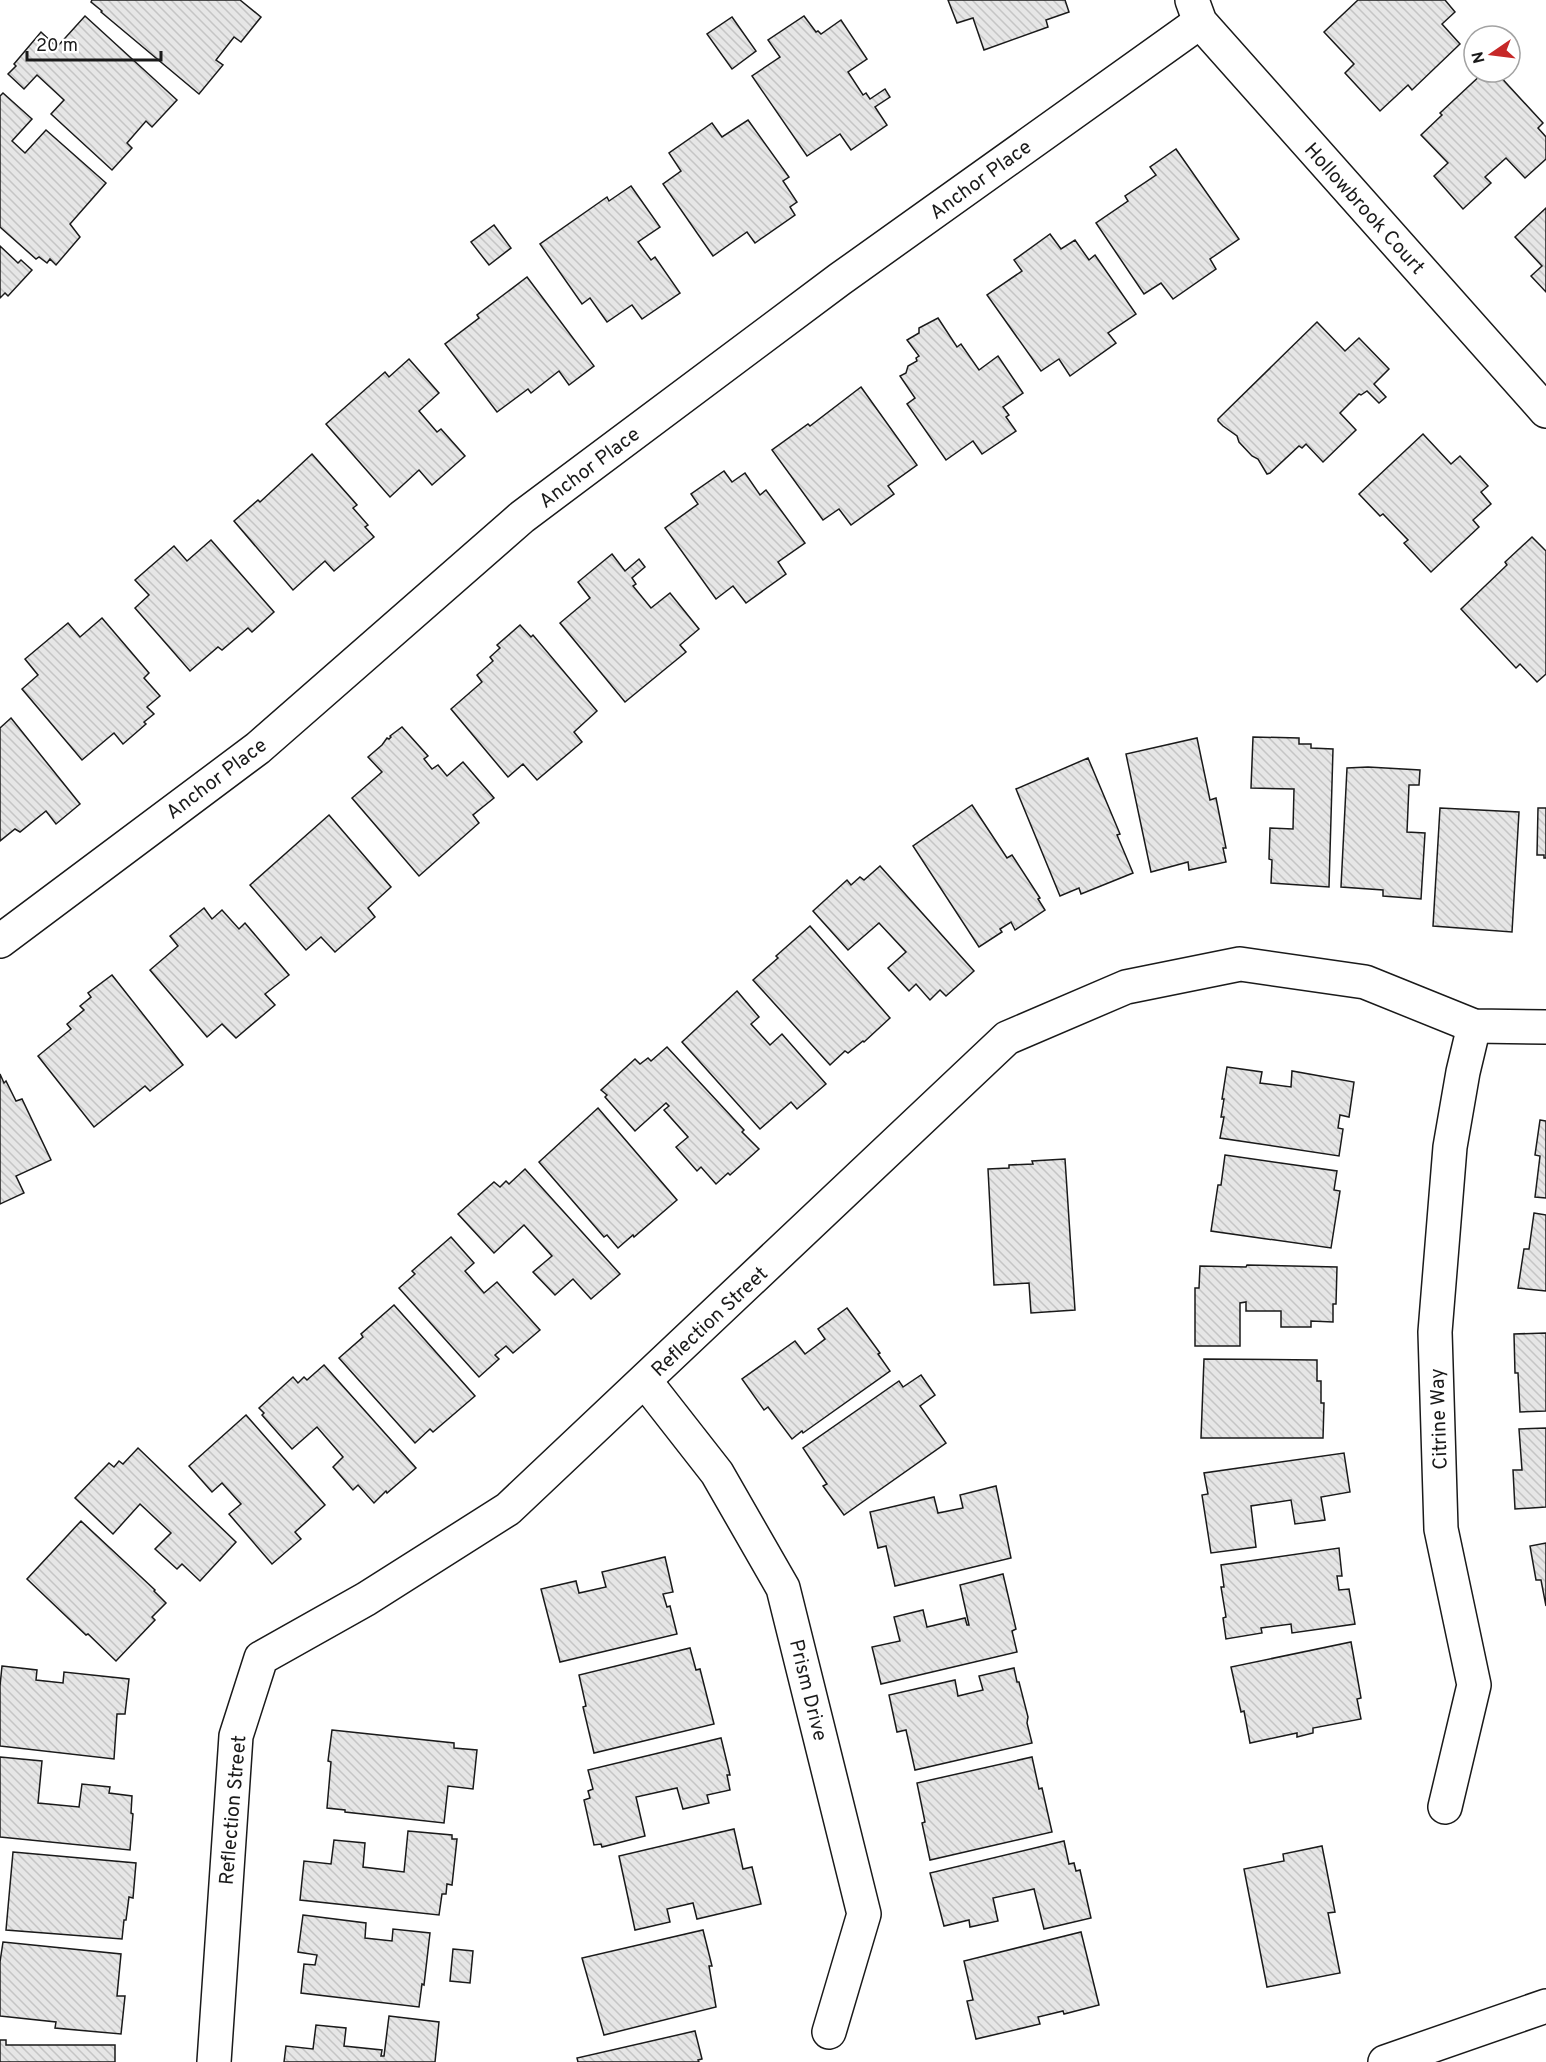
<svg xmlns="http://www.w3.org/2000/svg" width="1546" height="2062" font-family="Overpass,sans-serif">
<defs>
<pattern id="building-back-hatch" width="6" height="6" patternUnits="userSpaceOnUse" patternTransform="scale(1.5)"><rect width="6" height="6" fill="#e6e6e6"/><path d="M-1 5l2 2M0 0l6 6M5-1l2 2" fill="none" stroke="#c5c5c5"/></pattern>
</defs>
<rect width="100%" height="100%" fill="#fff"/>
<!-- building -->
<g fill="url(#building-back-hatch)" stroke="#1a1a1a" stroke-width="1.5">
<polygon points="92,0 240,0 261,17 241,42 234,37 216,60 223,65 199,94 101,12 102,11 91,2"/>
<polygon points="948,0 1065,0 1069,12 1046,20 1048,27 984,50 973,18 957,23"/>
<polygon points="1358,0 1445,0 1455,12 1442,24 1460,44 1412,90 1408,85 1380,111 1345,73 1354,64 1324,32"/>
<polygon points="85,16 177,100 152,127 146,121 127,143 132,148 112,170 51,114 64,100 37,75 24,89 8,74 16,66 14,64 41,32 57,47"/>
<polygon points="804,16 816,32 818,31 821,34 841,20 867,59 848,72 863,95 866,93 870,99 885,89 890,97 875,107 887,125 851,150 840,134 807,156 752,76 780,57 768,40"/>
<polygon points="732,17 756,51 732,69 707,34"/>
<polygon points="1484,72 1496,72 1543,123 1538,128 1546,137 1546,159 1525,178 1506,158 1485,177 1491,183 1463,209 1434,176 1448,163 1421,135 1442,115 1440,113"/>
<polygon points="3,93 32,119 12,141 25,153 46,130 106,183 70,224 80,237 56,265 50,259 47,263 39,257 36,259 0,227 0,96"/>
<polygon points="748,120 789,177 783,181 797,202 790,207 795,215 755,243 747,232 713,256 663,184 681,171 669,153 712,123 722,137"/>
<polygon points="1176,149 1239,239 1210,259 1216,269 1173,299 1161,283 1144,294 1096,223 1128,201 1125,196 1156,175 1150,167"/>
<polygon points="631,186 660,227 638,242 651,260 655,257 680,293 642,319 632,305 607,322 590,298 582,304 540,244 607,197 609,201"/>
<polygon points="1546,208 1546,292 1531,276 1542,266 1515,237"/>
<polygon points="494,225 511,248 489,265 471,242"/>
<polygon points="1050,234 1061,249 1075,240 1089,260 1095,255 1136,314 1108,333 1116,343 1070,376 1059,359 1041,371 987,295 1022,271 1014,260"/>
<polygon points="0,246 18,263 21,260 32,270 8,296 5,293 0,298"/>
<polygon points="527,277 594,366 569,385 559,371 531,393 528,389 497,412 445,344 479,318 477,315"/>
<polygon points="938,318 957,347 961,344 979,370 998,356 1023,393 1003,407 1009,415 1006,417 1016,431 982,454 973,441 946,460 907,404 915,398 900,376 906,373 908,366 917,361 916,358 919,356 907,340 919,333 919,328"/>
<polygon points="1317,322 1345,351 1359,338 1389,369 1374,384 1386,397 1379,403 1367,391 1361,395 1359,394 1340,413 1356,430 1323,462 1306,444 1302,448 1299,446 1270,473 1267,474 1258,459 1252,456 1239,442 1237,436 1223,426 1218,421 1218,419"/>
<polygon points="409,359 439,393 419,411 437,432 441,429 465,456 432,485 419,470 390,497 326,424 385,372 389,377"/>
<polygon points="861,387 917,465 888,486 894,494 851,525 839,509 823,520 772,450 808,424 810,426"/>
<polygon points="1423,434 1451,464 1460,456 1488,486 1481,492 1491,504 1473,520 1479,527 1431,572 1404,543 1408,540 1383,514 1380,516 1359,494"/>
<polygon points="312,454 357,505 353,508 368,525 365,527 374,537 334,571 325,561 293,590 234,521 258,500 260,502"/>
<polygon points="724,471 732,482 745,473 760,495 766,490 805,543 778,562 786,574 746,603 733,586 716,599 665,528 698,504 691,494"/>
<polygon points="1532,537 1546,551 1546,674 1537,682 1520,664 1516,668 1461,609 1507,565 1505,562"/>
<polygon points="211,540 274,612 252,632 248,628 222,650 218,647 190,671 135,608 149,595 135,580 174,546 187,561"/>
<polygon points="612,554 625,571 639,559 645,567 632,578 636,584 633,586 651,608 670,593 699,629 680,645 686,652 625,702 560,623 590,598 578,582"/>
<polygon points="102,618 149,673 144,678 160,696 147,707 154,714 144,722 146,724 123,744 114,733 82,760 22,689 38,675 25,659 68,623 80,637"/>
<polygon points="520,625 531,637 533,635 597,711 574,732 582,742 537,780 523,764 508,777 451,709 482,682 477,675 493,661 490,657 500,648 497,645"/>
<polygon points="11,718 80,804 56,824 46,811 20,832 15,829 0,841 0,728"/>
<polygon points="402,727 428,756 424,759 432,769 438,765 447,776 463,762 494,798 473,815 479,823 419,876 352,798 382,772 368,757 382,745 387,738 389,739 391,737 390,736"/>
<polygon points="1253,737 1299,738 1299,744 1311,744 1311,748 1333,749 1329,887 1271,883 1272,860 1269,859 1270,828 1293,829 1294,789 1251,788"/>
<polygon points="1197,738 1210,800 1216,798 1226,848 1223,848 1226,862 1189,870 1188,862 1151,872 1126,754"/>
<polygon points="1088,758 1120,834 1117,835 1133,873 1081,894 1079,888 1060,896 1016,789"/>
<polygon points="1368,767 1420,770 1419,785 1409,785 1407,832 1425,833 1421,899 1383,896 1383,890 1341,887 1347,768"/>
<polygon points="972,805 1007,858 1012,855 1040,898 1038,899 1045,910 1015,930 1011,922 1000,929 1002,932 979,947 913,846"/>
<polygon points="1440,808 1519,812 1512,932 1433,926"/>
<polygon points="1538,808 1546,808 1546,858 1544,858 1544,855 1537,855"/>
<polygon points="329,815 391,887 368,908 375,917 335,952 321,937 306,950 250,885"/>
<polygon points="880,866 974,971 946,996 940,990 930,1000 916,984 909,991 888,968 906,952 879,923 848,950 813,911 847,880 851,885 860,877 864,880"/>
<polygon points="204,908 212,919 222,910 239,929 245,923 289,975 265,994 275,1005 236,1038 222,1024 207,1037 150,970 178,946 170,936"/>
<polygon points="810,926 890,1018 864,1042 863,1041 848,1053 845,1051 830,1065 753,980 778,958 776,956"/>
<polygon points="112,975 183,1065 150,1091 145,1086 94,1127 38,1056 71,1029 67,1024 84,1010 80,1006 91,997 88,993"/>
<polygon points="737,991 759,1017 751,1024 770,1045 782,1034 826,1084 797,1109 791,1102 760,1129 682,1042"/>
<polygon points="667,1047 744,1130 742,1132 759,1149 730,1175 728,1173 716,1184 701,1167 697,1171 676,1147 688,1137 664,1110 669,1106 666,1103 635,1131 605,1097 607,1095 601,1090 635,1059 640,1064 648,1058 651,1061"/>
<polygon points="1227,1067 1262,1072 1260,1083 1291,1087 1292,1071 1354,1082 1349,1117 1340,1115 1338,1128 1343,1129 1339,1156 1220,1138 1224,1117 1221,1117 1224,1099 1222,1099"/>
<polygon points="0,1074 4,1083 6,1081 16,1101 22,1099 51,1160 16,1176 24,1193 0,1204"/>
<polygon points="598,1108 677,1200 634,1237 633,1235 618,1248 607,1235 604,1237 539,1162"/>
<polygon points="1540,1120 1546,1121 1546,1198 1535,1197 1540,1156 1535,1155"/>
<polygon points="1225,1155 1337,1171 1334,1190 1340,1191 1331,1248 1211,1231 1218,1185 1221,1185"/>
<polygon points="1065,1159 1075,1310 1031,1313 1029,1283 994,1285 988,1169 1009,1168 1009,1165 1033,1164 1032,1161"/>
<polygon points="525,1169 620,1274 591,1299 573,1279 555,1295 533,1272 552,1256 524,1225 494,1253 458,1214 494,1182 500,1187 506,1181 509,1184"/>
<polygon points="1534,1213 1546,1215 1546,1291 1518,1288 1524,1249 1529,1249"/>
<polygon points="451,1237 474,1263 465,1271 484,1293 497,1282 540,1330 513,1353 506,1346 495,1355 499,1359 479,1377 399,1288 415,1274 412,1271"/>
<polygon points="1247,1265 1337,1267 1336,1304 1333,1304 1333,1322 1311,1321 1311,1327 1281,1327 1281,1311 1246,1311 1246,1302 1240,1303 1240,1346 1195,1346 1195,1288 1199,1288 1200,1266 1246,1267"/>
<polygon points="394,1305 475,1396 433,1432 430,1429 415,1443 339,1358 363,1337 361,1334"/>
<polygon points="847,1308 880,1353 878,1354 890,1371 803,1433 802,1431 792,1439 768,1407 764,1410 742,1379 795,1341 805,1354 825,1339 818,1329"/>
<polygon points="1546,1333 1546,1411 1520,1412 1518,1373 1515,1373 1514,1334"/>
<polygon points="1204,1359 1317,1360 1317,1381 1321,1381 1321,1403 1324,1403 1323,1438 1201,1438"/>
<polygon points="324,1365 416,1468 387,1493 386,1491 374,1503 358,1485 353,1490 333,1467 343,1457 317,1427 292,1449 262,1415 264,1413 259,1408 293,1377 298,1383 304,1377 307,1380"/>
<polygon points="921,1375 935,1395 920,1406 946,1443 844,1515 823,1486 827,1484 803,1448 899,1381 903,1387"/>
<polygon points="246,1415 325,1505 295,1532 301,1539 272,1564 229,1514 241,1504 222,1483 212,1492 189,1466"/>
<polygon points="1546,1428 1546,1507 1515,1509 1513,1470 1522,1470 1519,1429"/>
<polygon points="138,1448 236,1542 200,1581 182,1564 177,1569 155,1549 171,1533 140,1504 113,1534 75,1498 109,1463 114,1467 119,1461 123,1464"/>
<polygon points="1344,1453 1350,1492 1321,1497 1325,1520 1295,1524 1291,1500 1251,1506 1256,1547 1211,1553 1202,1495 1208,1494 1204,1473"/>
<polygon points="996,1486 1011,1558 895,1586 886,1546 878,1548 870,1512 934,1497 938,1513 963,1508 960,1495"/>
<polygon points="81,1521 155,1590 154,1591 166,1603 152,1617 155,1620 116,1661 88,1634 86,1635 27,1579"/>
<polygon points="1546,1543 1546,1606 1541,1580 1536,1580 1530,1546"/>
<polygon points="1339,1548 1342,1576 1337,1576 1339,1590 1349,1589 1355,1624 1292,1633 1291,1624 1261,1628 1262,1633 1226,1639 1223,1618 1226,1617 1221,1587 1224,1587 1221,1565"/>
<polygon points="665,1557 673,1592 663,1594 667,1607 670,1606 677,1634 560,1662 541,1589 576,1581 579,1593 606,1587 602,1572"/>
<polygon points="1003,1574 1016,1629 1012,1631 1017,1652 881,1684 872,1647 900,1641 894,1617 923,1610 927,1627 965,1618 967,1625 969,1625 960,1585"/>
<polygon points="1351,1642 1361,1698 1357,1699 1361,1719 1313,1728 1313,1733 1297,1737 1297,1733 1250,1743 1244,1711 1241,1712 1231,1667"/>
<polygon points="690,1648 696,1670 700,1669 714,1724 594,1753 583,1707 586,1706 579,1675"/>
<polygon points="2,1666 37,1670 36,1680 63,1683 64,1672 129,1679 125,1714 117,1714 114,1759 0,1746 0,1686"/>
<polygon points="1014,1668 1017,1682 1019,1682 1028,1717 1027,1723 1032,1743 915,1770 906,1730 897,1732 889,1695 955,1680 958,1696 983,1690 979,1676"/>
<polygon points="332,1730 454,1743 454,1748 477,1750 473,1789 448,1786 444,1823 345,1812 345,1810 327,1808 331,1762 328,1761"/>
<polygon points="721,1738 730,1775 727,1775 730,1790 707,1795 709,1803 683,1809 677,1788 636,1797 645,1836 602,1847 601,1844 594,1845 584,1800 590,1798 588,1791 593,1789 588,1770"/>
<polygon points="0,1757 42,1761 38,1803 79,1807 82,1784 110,1787 109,1793 132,1796 131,1813 133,1814 130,1850 0,1837"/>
<polygon points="1032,1757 1039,1789 1042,1788 1052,1832 930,1860 922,1823 925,1822 917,1783"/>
<polygon points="734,1829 743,1869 752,1867 761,1904 697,1919 693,1903 667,1909 670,1922 635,1930 619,1856"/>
<polygon points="408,1831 452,1835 452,1839 457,1839 452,1885 447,1884 446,1894 442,1894 439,1915 300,1900 304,1861 331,1864 334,1840 365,1843 363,1867 404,1872"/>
<polygon points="1064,1841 1069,1864 1074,1863 1076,1871 1080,1870 1091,1918 1044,1929 1034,1889 993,1898 998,1921 970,1927 969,1920 944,1926 930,1873"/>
<polygon points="1322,1846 1335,1912 1328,1913 1340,1973 1267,1987 1244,1869 1284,1861 1283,1854"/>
<polygon points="13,1852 136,1863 133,1898 129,1897 126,1920 124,1920 122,1939 6,1930"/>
<polygon points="303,1915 366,1923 365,1938 392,1941 393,1929 430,1933 424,1985 422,1984 419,2007 301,1993 304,1964 315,1965 317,1955 298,1952"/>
<polygon points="703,1930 712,1966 709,1966 716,2007 604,2035 582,1958"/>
<polygon points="1081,1932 1099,2005 1064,2014 1063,2011 1038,2017 1040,2024 976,2039 967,2001 973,2000 964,1961"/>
<polygon points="3,1942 121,1954 117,1996 125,1996 121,2034 55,2028 56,2022 0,2016 0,1962"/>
<polygon points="453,1949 473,1951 470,1983 450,1981"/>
<polygon points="389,2016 439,2022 435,2062 284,2062 286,2046 313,2049 316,2025 346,2028 344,2046 382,2050 381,2056 384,2056"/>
<polygon points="695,2031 702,2059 698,2060 699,2062 578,2062 577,2058"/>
<polygon points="0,2040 6,2040 6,2045 115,2045 115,2062 0,2062"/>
</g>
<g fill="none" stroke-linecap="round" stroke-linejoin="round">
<defs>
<g id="minor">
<polyline points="1192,0 1200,22 1546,411"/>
<polyline points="0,941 258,748 522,517 840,279 1200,22"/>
<polyline points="645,1381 717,1473 783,1588 864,1914 829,2032"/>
<polyline points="1445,1807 1474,1685 1441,1529 1435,1332 1450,1147 1463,1072 1474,1026"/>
<polyline points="214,2062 236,1736 261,1658 366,1599 508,1509 1007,1038 1126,987 1240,964 1365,982 1474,1026 1546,1027"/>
<polyline points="1385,2062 1546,2006"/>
</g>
</defs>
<!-- minor casing -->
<use href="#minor" stroke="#1a1a1a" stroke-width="36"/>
<!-- minor -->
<use href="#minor" stroke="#fff" stroke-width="33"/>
</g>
<g text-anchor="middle" stroke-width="4.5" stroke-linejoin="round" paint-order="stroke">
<!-- street labels -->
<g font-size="20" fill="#1a1a1a" stroke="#fff">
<text transform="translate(980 179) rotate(-36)" y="7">Anchor Place</text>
<text transform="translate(1365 208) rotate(48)" y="7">Hollowbrook Court</text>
<text transform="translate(589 467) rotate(-37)" y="7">Anchor Place</text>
<text transform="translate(216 778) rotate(-37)" y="7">Anchor Place</text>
<text transform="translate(709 1321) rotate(-43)" y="7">Reflection Street</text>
<text transform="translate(1438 1419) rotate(-92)" y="7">Citrine Way</text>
<text transform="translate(809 1690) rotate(76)" y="7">Prism Drive</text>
<text transform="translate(232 1810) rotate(-85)" y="7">Reflection Street</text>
</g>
</g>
<!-- north arrow -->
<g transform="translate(1492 54) rotate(256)"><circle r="28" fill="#ffffff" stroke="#a3a3a3" stroke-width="1.5"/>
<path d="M0-4.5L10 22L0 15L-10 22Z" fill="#c62828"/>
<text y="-9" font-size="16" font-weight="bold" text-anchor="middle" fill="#1a1a1a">N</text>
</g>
<!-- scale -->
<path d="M27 51v9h134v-9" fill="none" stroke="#1a1a1a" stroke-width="3"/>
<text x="36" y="51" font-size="18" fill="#1a1a1a" stroke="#ffffff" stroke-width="4.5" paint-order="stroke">20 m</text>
</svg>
